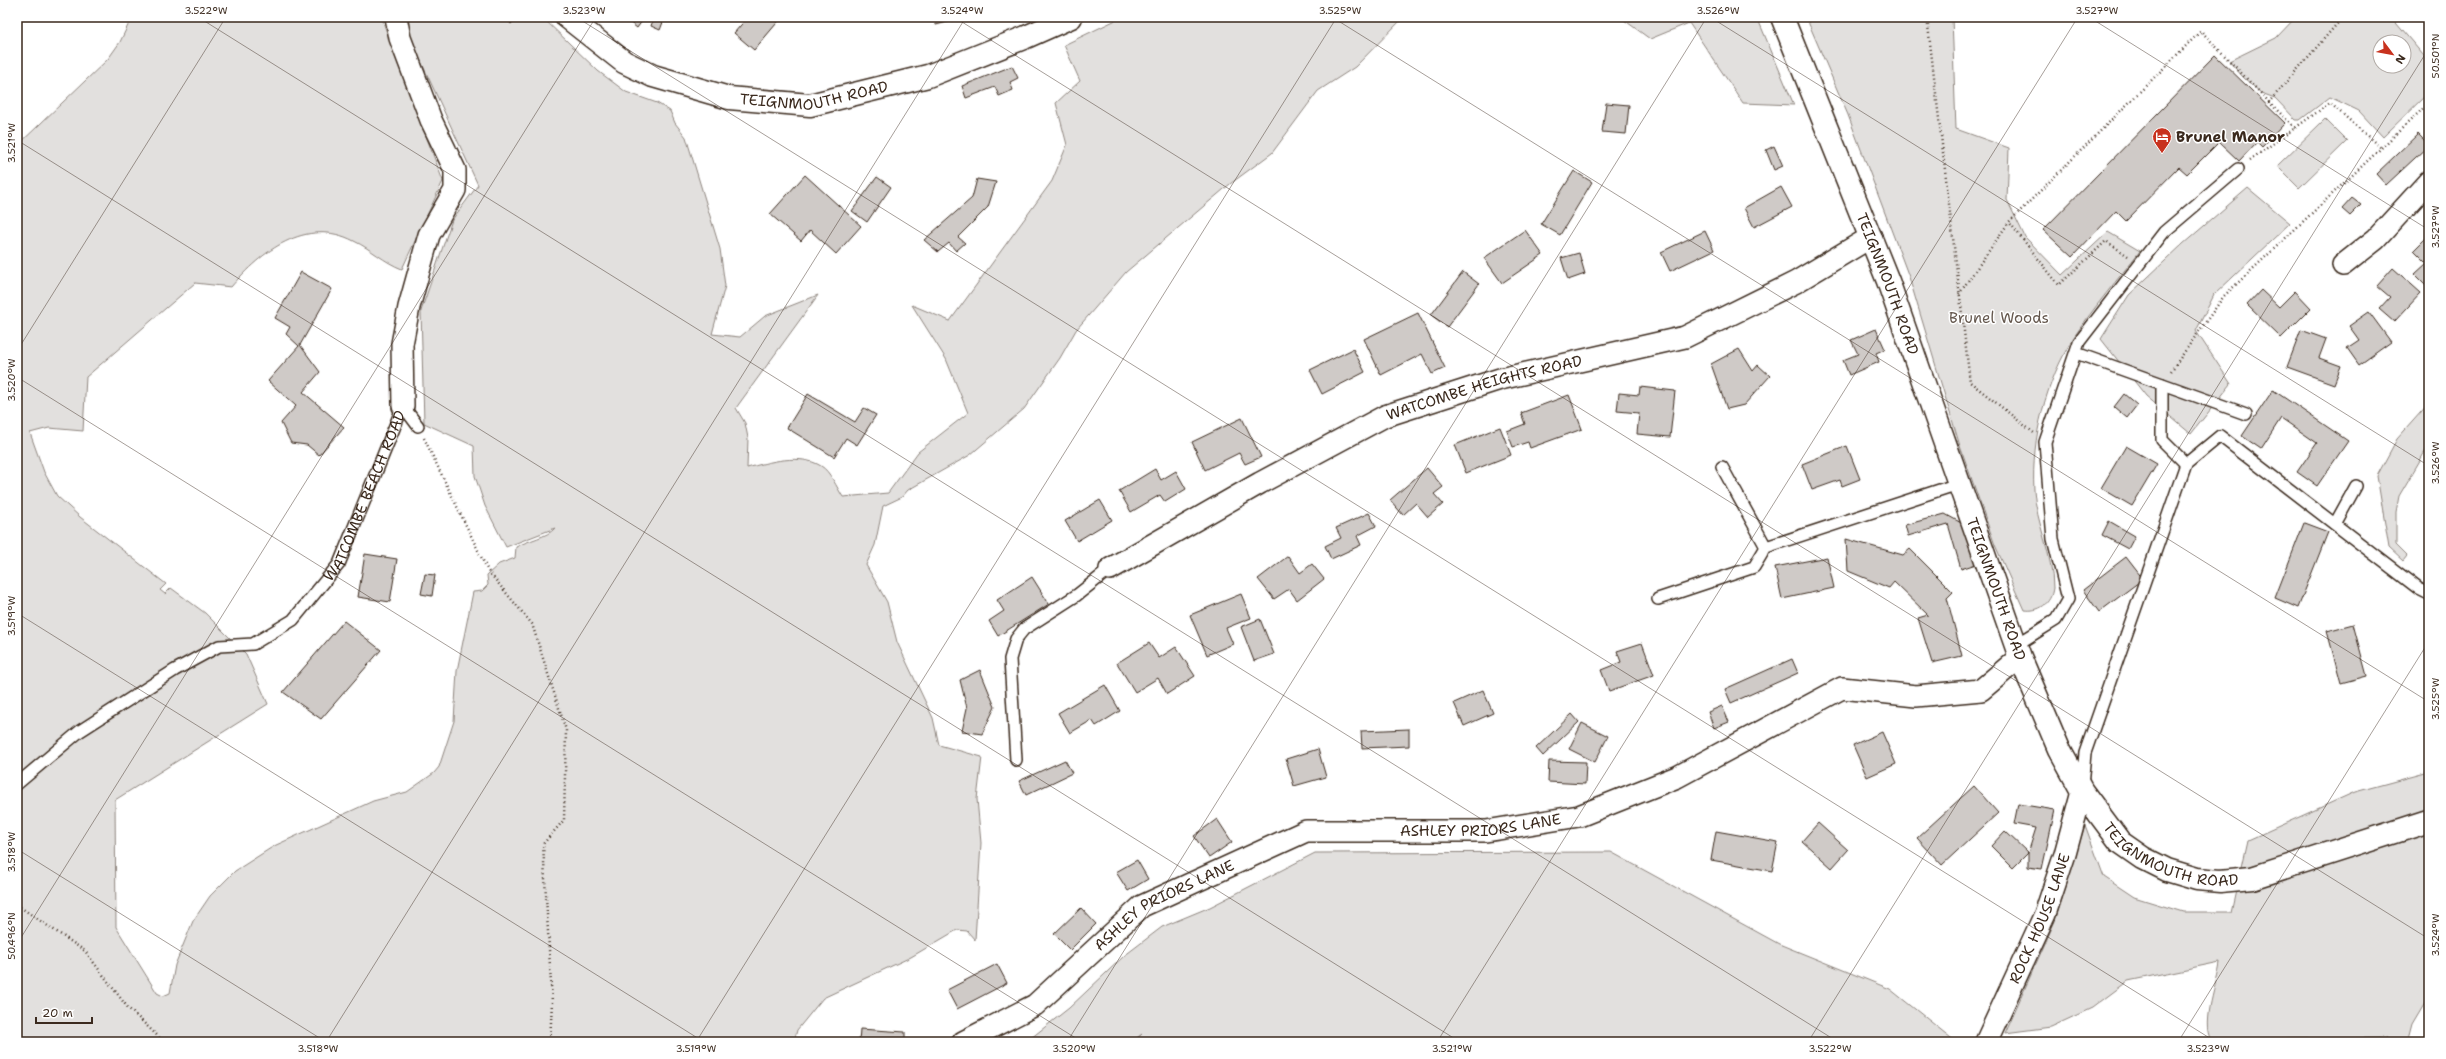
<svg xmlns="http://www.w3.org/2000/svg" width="2446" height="1059" font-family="'Shantell Sans',sans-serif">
<rect width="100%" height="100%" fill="#fff"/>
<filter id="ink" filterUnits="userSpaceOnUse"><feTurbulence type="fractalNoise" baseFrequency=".025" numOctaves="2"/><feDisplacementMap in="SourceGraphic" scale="8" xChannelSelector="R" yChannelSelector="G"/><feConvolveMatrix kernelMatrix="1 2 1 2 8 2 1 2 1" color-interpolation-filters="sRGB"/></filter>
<g filter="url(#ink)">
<!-- green -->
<g fill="#e2e0de" stroke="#8e857e" fill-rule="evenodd">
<path d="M132,17h252l-1,5 60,159 -41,88c-18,-7 -31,-20 -48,-28 -48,-25 -93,11 -123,46l-36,-4 -109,94 -3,54 -34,-3 -19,5 14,39 13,24 23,21 86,67 -6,6 5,4 6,-6 34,25 41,41 22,50 -153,96 1,127 41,66 6,3 7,-3 5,-28 18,-44 17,-25 25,-25 39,-25 99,-45 34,-9 27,-19 5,-6 15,-46 3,-50 16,-79 9,-1 6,-6 -1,-10 12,-11 16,-6 1,-11c12,-7 32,-10 39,-19l-49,19 -21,-41 -10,-30 -1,-30 -50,-23 -3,-112 31,-91 26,-35 -72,-156 -1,-12h99l7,7 7,-7h24l56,54 28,21 31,11 13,8 5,12 11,14 34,112 5,37 -13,48 28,3 25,-21 53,-21 -82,113 9,15 3,15 -1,30c22,-6 53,-15 74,-2 9,5 16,22 22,31l45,-4 30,-41 50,-39 -22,-54 -34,-54 38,16 102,-140 15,-36 -11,-42 24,-22 -16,-36 58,-28h282l-49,50 -37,24 -46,62 -42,31 -104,88 -50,58 -16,28 -36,51 -54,46 -62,35 -6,7 -19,9 -8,39 -9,20 21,37 10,40 36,76 6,27 43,12 -5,42 4,44 -6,97 -8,-9 -10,-1 -46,27 -88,41 -26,32 -3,12h-777v-896l91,-87 12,-17z"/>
<polygon points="1620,17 1757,17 1794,105 1743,103 1689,23 1650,39"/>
<path d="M1806,17h146l4,112 53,19 -2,52 18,37 37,38 46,-43 32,19c-22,28 -46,56 -66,86 -28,44 -43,101 -40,153 2,33 19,65 19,98 -2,16 -14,24 -29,22l-29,-65 -35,-99 -51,-169 -61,-162z"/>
<path d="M2296,17h95l38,45v30l-46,45 -24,-26 -29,-14 -30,23h-4l-21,-22 -14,-5 -18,-16 -14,-16 47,-23zM2380,42h24v24h-24z"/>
<polygon points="2325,119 2347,141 2299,188 2277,166"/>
<polygon points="2248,188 2290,223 2214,295 2196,331 2231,384 2191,434 2146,396 2101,339 2129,295 2183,244"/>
<polygon points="2429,403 2429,445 2399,496 2396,512 2396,545 2407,556 2403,561 2389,548 2377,476 2397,439"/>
<path d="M2429,772v224l-16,27 -5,19h-18l-3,-4 -175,2c-11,-18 6,-58 8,-78l-92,19 -36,27 -41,19 -46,6 50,-112 30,-96 19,52 30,20 49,15h49l16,-72 107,-48z"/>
<polygon points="1611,852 1779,944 1890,989 1956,1042 1134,1042 1142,1034 1131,1042 1026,1042 1069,1008 1124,956 1162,927 1210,907 1315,853"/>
</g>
<!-- building -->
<g fill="#cfcac7" stroke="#3b2a1e">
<polygon points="504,17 518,17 511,24"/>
<polygon points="623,17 645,17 637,28"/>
<polygon points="654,17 665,17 660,30 651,26"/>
<polygon points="748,17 782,17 754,50 734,33"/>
<polygon points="934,17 963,17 963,18 936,25"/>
<polygon points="2215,55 2285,123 2262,147 2257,142 2239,161 2219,142 2187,174 2179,167 2126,221 2116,211 2072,257 2043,230"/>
<polygon points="1012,66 1018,78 1010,82 1013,90 999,96 995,87 966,98 962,86"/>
<polygon points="1606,103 1629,105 1626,134 1602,132"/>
<polygon points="2418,134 2429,145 2386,185 2376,174"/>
<polygon points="1774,146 1783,166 1774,170 1766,150"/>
<polygon points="1574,171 1592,182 1560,235 1541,224"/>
<polygon points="805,175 861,226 836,254 810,230 801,241 770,214"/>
<polygon points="877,177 891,187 867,222 852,211"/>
<polygon points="977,179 996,182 988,207 958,237 965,243 956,251 949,243 938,252 924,240 972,198"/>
<polygon points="1781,187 1792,207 1754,227 1744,208"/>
<polygon points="2352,198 2361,205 2350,216 2342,209"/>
<polygon points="1525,230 1543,255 1502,283 1484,258"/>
<polygon points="1705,231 1714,250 1670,271 1661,252"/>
<polygon points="2429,235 2429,288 2415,274 2427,263 2414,250"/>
<polygon points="1579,253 1585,274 1568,280 1561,258"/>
<polygon points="2393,268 2421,293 2394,322 2379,309 2390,297 2377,286"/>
<polygon points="301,272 332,289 300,345 320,372 303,392 344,427 319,455 307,445 291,443 281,423 296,406 268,381 299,346 286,334 290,327 275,318"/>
<polygon points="1463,272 1479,284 1447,327 1431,315"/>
<polygon points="2261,290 2279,307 2295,291 2311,308 2281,338 2247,305"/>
<polygon points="2369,312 2391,342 2359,365 2347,348 2359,340 2349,326"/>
<polygon points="1418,313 1445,368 1432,374 1422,354 1381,375 1364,339"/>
<polygon points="1876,329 1885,349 1876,353 1879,362 1849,375 1843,360 1858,354 1851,340"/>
<polygon points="2301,330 2326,339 2319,358 2341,366 2334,384 2287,367"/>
<polygon points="1353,349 1365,372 1322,394 1310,370"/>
<polygon points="1739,349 1753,371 1758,365 1770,376 1744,405 1727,409 1711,364"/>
<polygon points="1640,387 1675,391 1670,437 1637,434 1639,413 1617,411 1619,393 1639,395"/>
<polygon points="2273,390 2348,441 2317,486 2297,472 2317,443 2281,418 2261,449 2242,436"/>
<polygon points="808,394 855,422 864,408 876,415 857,445 846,438 834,457 787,428"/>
<polygon points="2124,394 2137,405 2127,418 2114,407"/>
<polygon points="1569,395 1582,429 1530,448 1528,442 1513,447 1507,431 1525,424 1521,413"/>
<polygon points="1242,418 1261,457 1245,464 1239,453 1205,470 1192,442"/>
<polygon points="1500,427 1511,455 1466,473 1455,445"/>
<polygon points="1847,446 1860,479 1842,486 1840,480 1812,490 1802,464"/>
<polygon points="2126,446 2157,464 2132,506 2101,488"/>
<polygon points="1427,468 1443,487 1434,494 1443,504 1428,517 1416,503 1403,515 1390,500"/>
<polygon points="1155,469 1161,480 1176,471 1186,489 1165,502 1160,495 1131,512 1119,491"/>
<polygon points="1100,500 1112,520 1077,541 1065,521"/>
<polygon points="1369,513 1376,526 1357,536 1361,545 1331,559 1325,546 1341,538 1336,528"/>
<polygon points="1945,514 1965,525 1976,564 1961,569 1948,524 1908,536 1905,525"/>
<polygon points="2109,521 2135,536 2128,549 2102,535"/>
<polygon points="2304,523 2328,532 2298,608 2275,598"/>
<polygon points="1846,539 1903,555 1910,549 1953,592 1947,598 1962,656 1932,663 1918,618 1928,615 1894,582 1889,588 1848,571"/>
<polygon points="365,554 397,559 390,602 358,597"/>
<polygon points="1288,556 1300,573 1312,564 1324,579 1297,600 1289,589 1274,599 1258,579"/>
<polygon points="1827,557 1834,588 1782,599 1775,567"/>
<polygon points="2126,557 2143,579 2099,612 2083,590"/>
<polygon points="425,574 435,575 432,596 421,594"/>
<polygon points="1032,577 1049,604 998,636 989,621 1004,611 997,600"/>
<polygon points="1241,594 1251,618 1226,628 1233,644 1207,655 1190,615"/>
<polygon points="1260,619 1274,654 1254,661 1241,627"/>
<polygon points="344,621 381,650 321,719 283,692"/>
<polygon points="2353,624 2367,676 2341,683 2327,631"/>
<polygon points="1149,643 1159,658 1176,647 1195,676 1167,694 1158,678 1135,692 1117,663"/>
<polygon points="1642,643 1654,675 1609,691 1601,670 1621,662 1617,651"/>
<polygon points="1792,659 1798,673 1731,703 1725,689"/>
<polygon points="980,670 995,707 982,734 962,731 967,708 960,680"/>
<polygon points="1105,685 1120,711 1096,726 1092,720 1070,733 1058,713"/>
<polygon points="1483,690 1493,713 1464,726 1454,703"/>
<polygon points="1722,706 1729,722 1714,728 1708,712"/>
<polygon points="1572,714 1579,722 1543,756 1536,748"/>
<polygon points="1582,723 1608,736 1595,762 1569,749"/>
<polygon points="1409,729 1409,746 1362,748 1361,731"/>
<polygon points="1882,732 1896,764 1867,777 1853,745"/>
<polygon points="1318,749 1326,777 1294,786 1286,759"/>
<polygon points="1065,760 1072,773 1026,795 1019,781"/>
<polygon points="1549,761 1586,762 1585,784 1548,782"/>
<polygon points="1974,786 1998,813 1942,865 1917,838"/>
<polygon points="2018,804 2055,810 2042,869 2028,867 2028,853 2036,828 2014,824"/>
<polygon points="1217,819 1232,842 1209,858 1194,836"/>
<polygon points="1818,823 1848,850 1832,868 1802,841"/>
<polygon points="1716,831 1778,842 1772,871 1711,860"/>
<polygon points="2005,831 2028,853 2013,868 1991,846"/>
<polygon points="1137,860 1148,879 1128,891 1116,872"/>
<polygon points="1081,908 1096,924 1070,950 1054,934"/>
<polygon points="997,964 1007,983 957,1009 947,990"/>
<polygon points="860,1029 905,1032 905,1042 859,1042"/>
</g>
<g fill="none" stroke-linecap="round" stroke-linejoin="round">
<defs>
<g id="lane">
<polyline points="2076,353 2246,414"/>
<polyline points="2162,384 2162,440 2186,464"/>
<polyline points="403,406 418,426"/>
<polyline points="1722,467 1766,547"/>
<polyline points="2335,524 2356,486"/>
<polyline points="1658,599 1754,567 1766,547 1958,484"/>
<polyline points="2016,645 2056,620 2068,599 2053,539 2045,442 2079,342 2164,232 2238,169"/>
<polyline points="1016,760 1010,659 1016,639 1024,629 1077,595 1110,569"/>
<path id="s1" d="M17,784l63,-53 95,-61 44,-24 34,-2 40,-24 46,-56 64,-158"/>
<polyline points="2082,786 2085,753 2186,464 2220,436 2419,589 2429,594"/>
</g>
<g id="street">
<polyline points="396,17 400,38 431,120 455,170 455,190 429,235 409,307 402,344 403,406"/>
<polyline points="2343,265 2376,239 2429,181"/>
<path id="s2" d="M1110,569l150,-86 125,-67 115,-37 185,-42 111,-55 75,-45"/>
<path id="s3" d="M963,1042l72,-37 107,-99 164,-75h180l93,-15 98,-39 165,-89 74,8 65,-6 39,-33"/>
<path id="s4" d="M1986,1042l59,-128 20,-60 17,-63"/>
</g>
<g id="primary">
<path id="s5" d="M567,17l57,45 29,14 76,22 81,7 118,-29 98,-39 45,-20"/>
<path id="s6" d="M1782,17l106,264 132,376 39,92 23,42 38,51 23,16 24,12 30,9 23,2 32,-3 177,-57"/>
</g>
</defs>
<!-- lane casing -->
<use href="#lane" stroke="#3b2a1e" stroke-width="14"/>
<!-- street casing -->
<use href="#street" stroke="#3b2a1e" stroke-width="24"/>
<!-- primary casing -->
<use href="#primary" stroke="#3b2a1e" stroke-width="25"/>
<!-- path -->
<g stroke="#3b2a1e" stroke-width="2.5" stroke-dasharray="1 3" stroke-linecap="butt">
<polyline points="1927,17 1970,382 2034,433"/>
<polyline points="2295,128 2269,102 2343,17"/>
<polyline points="2250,160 2330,103 2381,148"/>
<polyline points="2128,256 2106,241 2059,285 2009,222 2201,31 2269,102"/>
<polyline points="1959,294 2009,222"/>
<polyline points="2171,371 2224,296 2429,103"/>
<polyline points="424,438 488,571 532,624 566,730 564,820 543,844 552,1002 550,1042"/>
<polyline points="17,905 85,951 128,1008 164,1042"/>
</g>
<!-- lane -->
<use href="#lane" stroke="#fff" stroke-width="11"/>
<!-- street -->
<use href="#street" stroke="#fff" stroke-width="21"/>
<!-- primary -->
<use href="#primary" stroke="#fff" stroke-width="22"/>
</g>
</g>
<!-- ticks -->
<path fill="none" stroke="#3b2a1e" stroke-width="1" stroke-opacity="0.45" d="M198,17l1640,1025M576,17l1640,1025M954,17l1475,922M1332,17l1097,685M1710,17l719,449M2089,17l340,213M17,140l1443,902M17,351l209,-334M17,377l1065,665M17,613l687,429M17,849l309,193M17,944l579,-927M326,1042l640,-1025M696,1042l641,-1025M1067,1042l640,-1025M1437,1042l641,-1025M1808,1042l621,-994M2178,1042l251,-401"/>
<!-- icons -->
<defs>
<symbol id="hotel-pin" viewBox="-11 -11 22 30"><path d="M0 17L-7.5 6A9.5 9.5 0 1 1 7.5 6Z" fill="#c8321e" stroke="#fff"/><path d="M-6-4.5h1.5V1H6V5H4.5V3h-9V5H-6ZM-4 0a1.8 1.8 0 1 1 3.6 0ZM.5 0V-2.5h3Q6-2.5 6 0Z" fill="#fff"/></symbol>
</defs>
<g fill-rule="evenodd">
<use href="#hotel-pin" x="2151" y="126" width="22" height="30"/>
</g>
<g text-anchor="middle" stroke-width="3" stroke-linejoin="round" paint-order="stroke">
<!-- street labels -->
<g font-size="15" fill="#3b2a1e" stroke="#fff">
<text dy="5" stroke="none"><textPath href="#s5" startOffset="270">TEIGNMOUTH ROAD</textPath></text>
<text dy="5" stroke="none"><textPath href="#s6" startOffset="287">TEIGNMOUTH ROAD</textPath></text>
<text dy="5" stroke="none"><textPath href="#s2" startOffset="418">WATCOMBE HEIGHTS ROAD</textPath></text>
<text dy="5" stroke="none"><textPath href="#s1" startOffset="471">WATCOMBE BEACH ROAD</textPath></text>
<text dy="5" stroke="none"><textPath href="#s6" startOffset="611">TEIGNMOUTH ROAD</textPath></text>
<text dy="5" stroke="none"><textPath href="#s3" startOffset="582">ASHLEY PRIORS LANE</textPath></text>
<text dy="5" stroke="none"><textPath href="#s6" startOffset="947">TEIGNMOUTH ROAD</textPath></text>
<text dy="5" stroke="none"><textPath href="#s3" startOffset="246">ASHLEY PRIORS LANE</textPath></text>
<text dy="5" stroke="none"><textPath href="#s4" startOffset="135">ROCK HOUSE LANE</textPath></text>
</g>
<!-- poi labels -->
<g font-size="15" font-weight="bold" fill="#3b2a1e" stroke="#fff" text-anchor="start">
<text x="2176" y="142">Brunel Manor</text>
</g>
<!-- park labels -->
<g font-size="15" fill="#65584e" stroke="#fff">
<text x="1999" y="323">Brunel Woods</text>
</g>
</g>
<!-- margin -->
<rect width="2446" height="1059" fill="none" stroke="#fff" stroke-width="44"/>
<!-- north arrow -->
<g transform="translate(2392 54) rotate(122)"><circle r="19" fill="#ffffff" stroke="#b1aaa5"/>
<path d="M0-3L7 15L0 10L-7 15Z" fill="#c8321e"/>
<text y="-6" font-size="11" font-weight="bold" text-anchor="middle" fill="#3b2a1e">N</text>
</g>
<!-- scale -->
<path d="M36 1017v6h56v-6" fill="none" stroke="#3b2a1e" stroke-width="2"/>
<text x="42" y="1017" font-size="12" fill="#3b2a1e" stroke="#ffffff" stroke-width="3" paint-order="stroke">20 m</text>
<rect x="22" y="22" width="2402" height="1015" fill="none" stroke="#3b2a1e" stroke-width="1.5"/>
<g font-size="10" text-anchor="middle" fill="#3b2a1e">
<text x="206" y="14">3.522°W</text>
<text x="584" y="14">3.523°W</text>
<text x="962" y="14">3.524°W</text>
<text x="1340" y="14">3.525°W</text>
<text x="1718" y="14">3.526°W</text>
<text x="2097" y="14">3.527°W</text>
<text transform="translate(2435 56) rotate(-90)" y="4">50.501°N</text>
<text transform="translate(11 143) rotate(-90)" y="4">3.521°W</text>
<text transform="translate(2435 227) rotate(-90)" y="4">3.527°W</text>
<text transform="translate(11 380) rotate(-90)" y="4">3.520°W</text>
<text transform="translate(2435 463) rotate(-90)" y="4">3.526°W</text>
<text transform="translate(11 616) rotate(-90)" y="4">3.519°W</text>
<text transform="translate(2435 699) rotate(-90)" y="4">3.525°W</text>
<text transform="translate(11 852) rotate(-90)" y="4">3.518°W</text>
<text transform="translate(2435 935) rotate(-90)" y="4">3.524°W</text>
<text transform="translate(11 936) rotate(-90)" y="4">50.496°N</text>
<text x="318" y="1052">3.518°W</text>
<text x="696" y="1052">3.519°W</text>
<text x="1074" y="1052">3.520°W</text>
<text x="1452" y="1052">3.521°W</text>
<text x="1830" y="1052">3.522°W</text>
<text x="2208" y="1052">3.523°W</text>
</g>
</svg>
